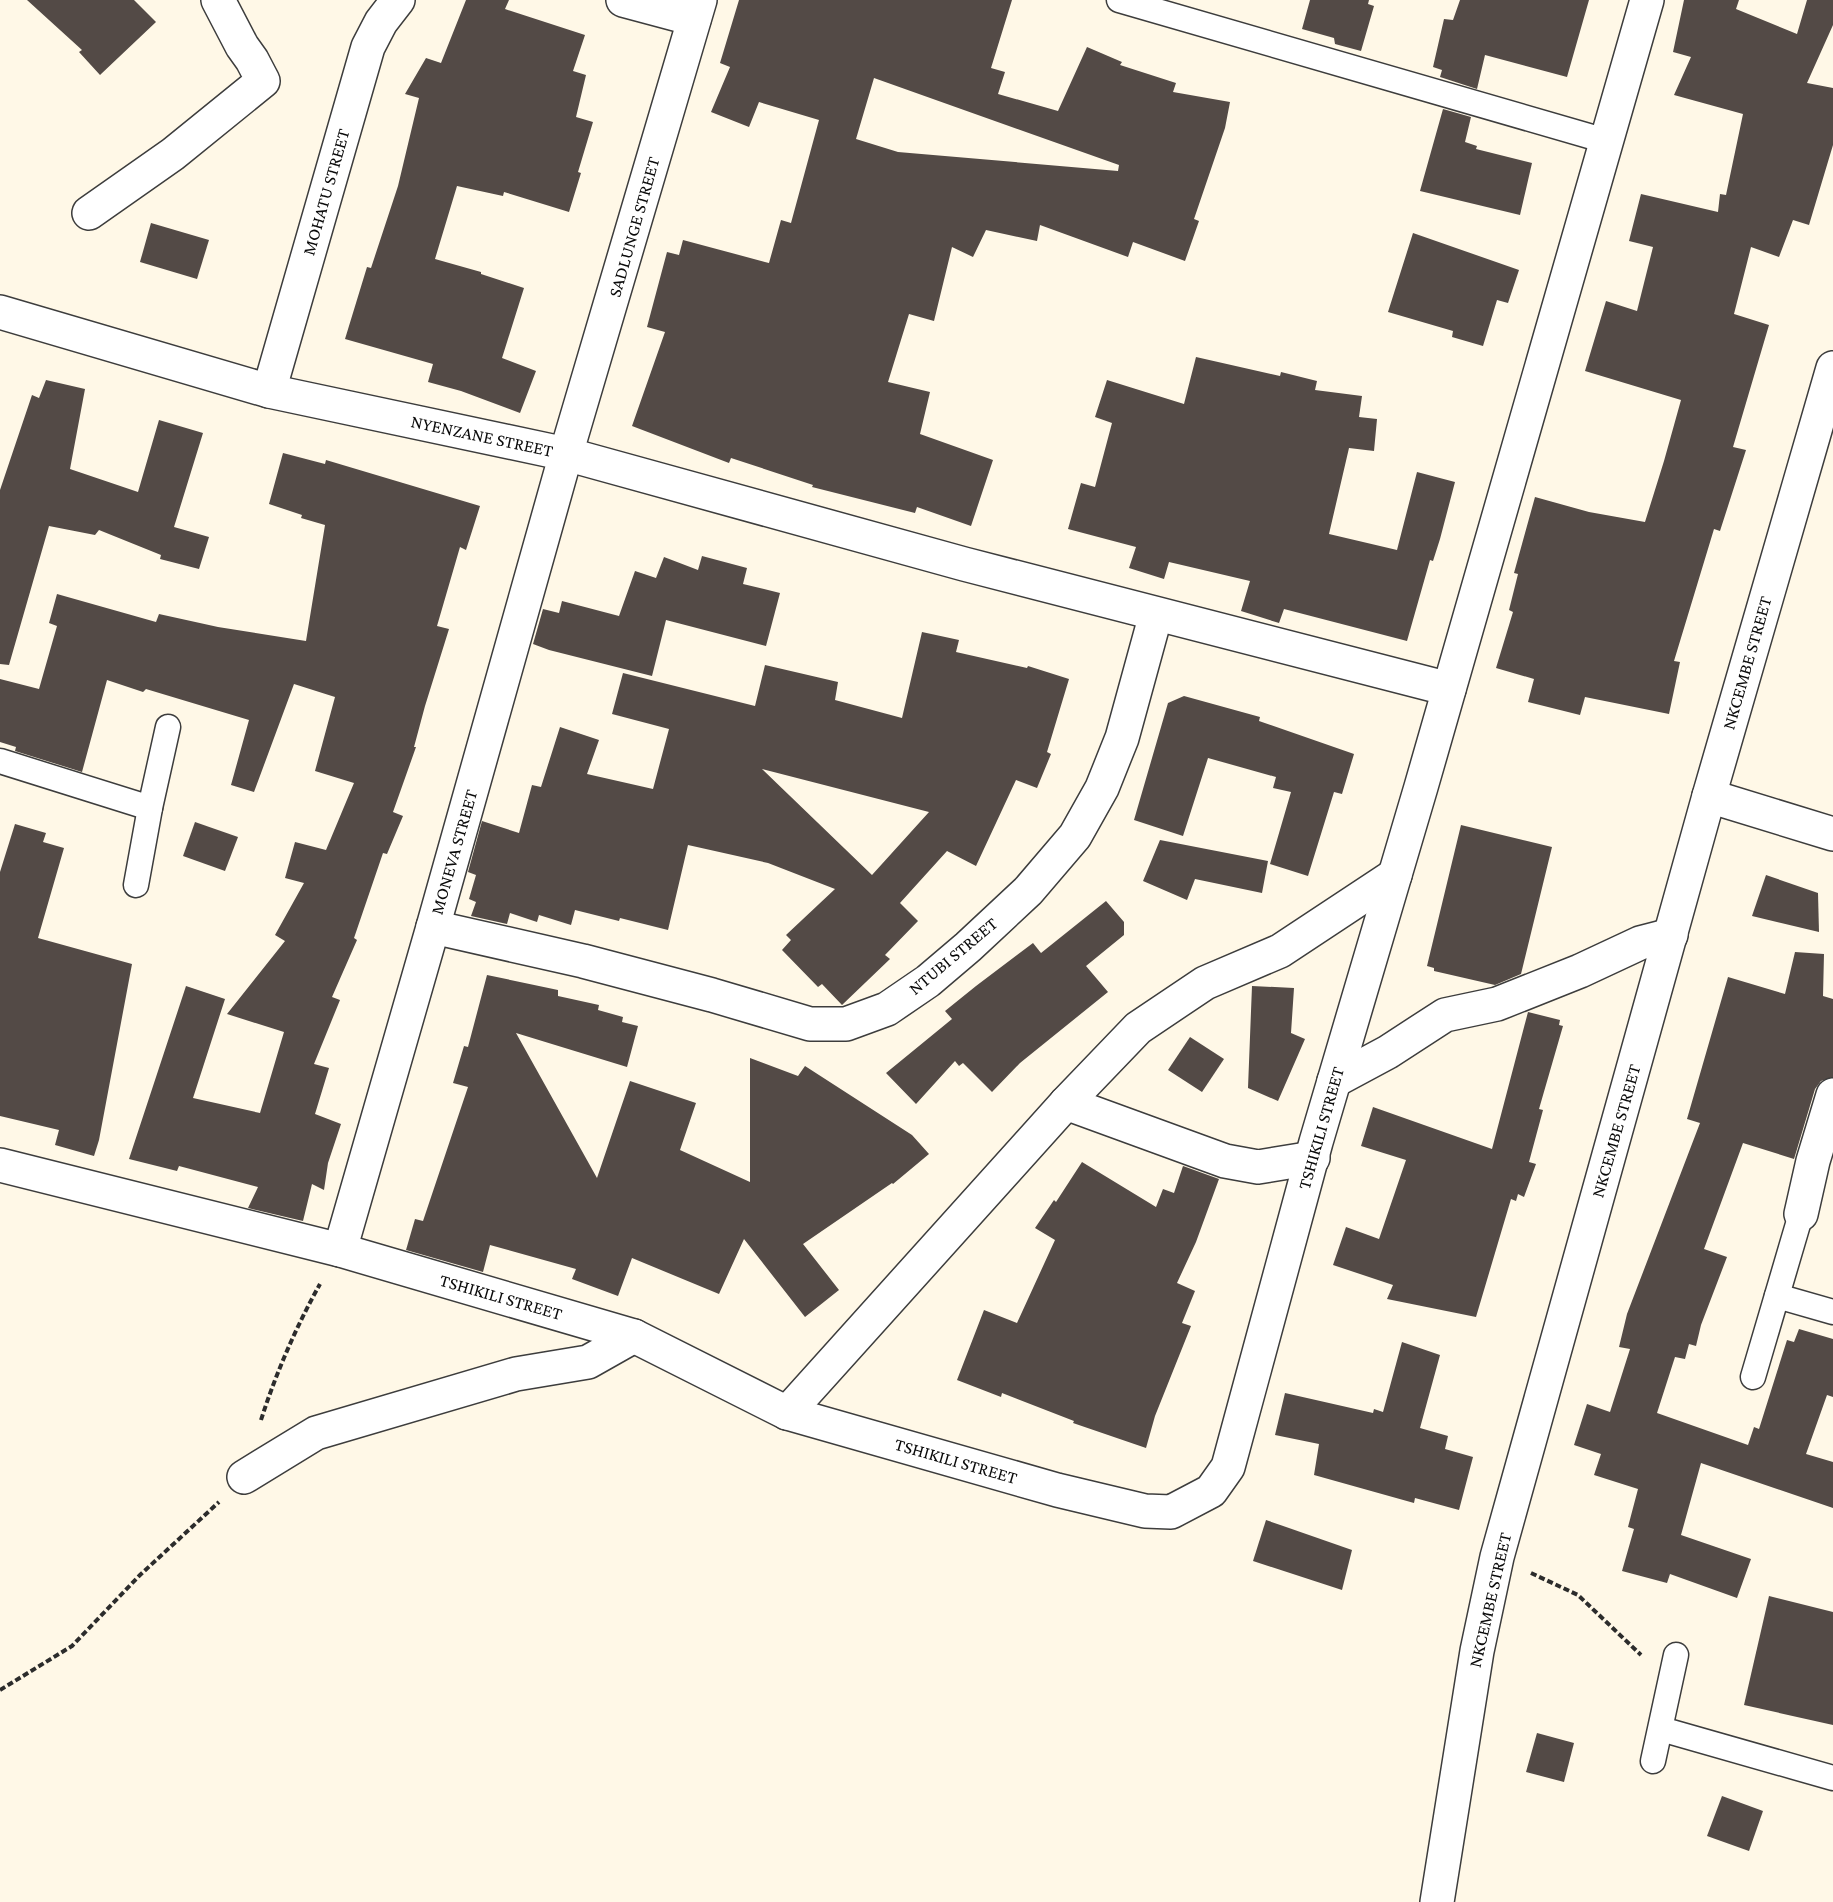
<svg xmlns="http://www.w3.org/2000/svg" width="1833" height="1902" font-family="'Crimson Pro',serif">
<rect width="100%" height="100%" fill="#fff8e7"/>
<!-- building -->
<g fill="#534a46" fill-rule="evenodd">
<polygon points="27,0 134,0 156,22 100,75 79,52 82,50"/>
<polygon points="466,0 509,0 505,9 585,35 573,71 586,75 576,117 593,122 578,172 581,173 569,212 504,192 503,196 457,186 435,259 481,272 481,274 524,288 502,358 536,371 520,413 461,391 428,382 433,364 345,339 367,267 371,268 398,186 419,98 405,94 426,58 441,63"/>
<path d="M739,0h273l-21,68 14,4 -7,22 60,17 29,-64 35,15 -2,3 56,18 -3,9 57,10 -5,26 -31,91 5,2 -14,40 -52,-19 -5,15 -88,-32 -3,16 -51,-11 -13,27 -21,-10 -18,74 -25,-7 -21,68 42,10 -10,42 73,26 -22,66 -54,-19 -2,6 -103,-26 1,-2 -82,-27 -2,5 -97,-37 33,-94 -18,-5 20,-75 12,3 4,-15 86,23 12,-43 10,3 28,-103 -60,-18 -10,25 -38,-15 19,-45 -10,-4zM874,78l245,87 -1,6 -220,-19 -42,-13z"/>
<polygon points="1310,0 1369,0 1368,4 1374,6 1361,51 1335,44 1334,38 1302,29"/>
<polygon points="1460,0 1589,0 1567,77 1485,55 1477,89 1440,77 1442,70 1433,67 1444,19 1453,20"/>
<polygon points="1684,0 1739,0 1736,9 1797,34 1807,0 1833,0 1833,25 1807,83 1833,88 1833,145 1809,225 1793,220 1779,257 1751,247 1734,314 1769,325 1733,447 1746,450 1720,531 1714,529 1674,661 1680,662 1669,714 1585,697 1580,715 1528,702 1534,679 1496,668 1513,612 1509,610 1518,574 1514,573 1535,497 1589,512 1645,522 1664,461 1681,400 1585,371 1606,301 1637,311 1653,247 1629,241 1641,194 1718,212 1720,194 1726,195 1743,114 1674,95 1691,57 1673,52"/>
<polygon points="1443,109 1471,117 1465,142 1477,146 1476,149 1532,163 1520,215 1420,191"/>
<polygon points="151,223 209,240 197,279 140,262"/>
<polygon points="1413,233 1519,270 1508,303 1497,300 1483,346 1452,337 1453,331 1388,312"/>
<polygon points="1196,357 1280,376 1281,372 1317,381 1315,390 1362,396 1359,417 1377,419 1374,451 1349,448 1329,534 1397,550 1417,472 1455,482 1440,539 1433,561 1430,560 1407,641 1284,609 1279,623 1241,611 1250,581 1169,562 1164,579 1129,568 1136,547 1068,529 1081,483 1095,487 1112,423 1095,417 1107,380 1184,404"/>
<polygon points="46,380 85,389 70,469 138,492 159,420 203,433 174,527 209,537 199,569 160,559 161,555 99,530 95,535 49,526 9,665 0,664 0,490 32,395 39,398"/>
<polygon points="283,453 325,464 326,460 480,506 466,550 460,547 437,626 449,629 425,706 414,747 416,747 393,812 403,816 387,854 383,853 354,938 357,940 332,997 340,1000 314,1064 329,1068 315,1114 341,1124 328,1163 324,1190 312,1184 303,1221 248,1208 258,1187 179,1166 177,1171 129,1159 186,986 225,999 193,1098 260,1113 284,1032 227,1014 285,941 275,935 304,883 285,878 295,842 326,850 354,783 315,771 335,697 294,684 254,792 231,785 249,720 146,689 143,692 107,680 82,772 15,751 16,747 0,742 0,679 39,689 57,626 49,623 57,594 156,622 159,614 218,627 306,641 325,525 301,518 302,515 269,504"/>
<polygon points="702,556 747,568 743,584 780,593 766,646 666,620 652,676 549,650 533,644 543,609 559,613 562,601 619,616 635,571 656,578 664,557 698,570"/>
<path d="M922,632l37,8 -3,12 71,16 1,-2 41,13 -22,73 4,2 -14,34 -21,-8 -40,86 -29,-15 -47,52 18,18 -33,34 5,4 -48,46 -20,-21 -4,3 -36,-37 9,-10 -5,-5 49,-46 -67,-26 -80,-18 -20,85 -48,-12 -1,3 -44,-11 -4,15 -32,-10 -2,7 -27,-9 -3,11 -36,-8 5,-14 -7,-3 7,-24 -8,-3 14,-51 37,12 13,-48 9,2 19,-60 39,13 -12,34 66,15 16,-60 -57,-15 11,-41 132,33 10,-41 73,17 -3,18 67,18zM762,769l167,43 -57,63z"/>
<polygon points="1184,696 1260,717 1259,721 1354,754 1342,794 1334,792 1308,876 1270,864 1291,792 1273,788 1276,777 1208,758 1183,836 1134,820 1168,703"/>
<polygon points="195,822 238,837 225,871 183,856"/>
<polygon points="15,824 46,833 43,842 64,848 38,938 132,964 99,1140 94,1156 55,1145 59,1130 0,1116 0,872"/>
<polygon points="1461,825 1552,847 1521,974 1495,985 1434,971 1434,968 1427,966"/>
<polygon points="1160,840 1268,861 1262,893 1195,879 1187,900 1143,881"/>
<polygon points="1766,875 1818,893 1819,932 1752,916"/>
<polygon points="1106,901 1124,922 1124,935 1086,966 1108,992 1020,1063 992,1092 963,1063 959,1066 955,1061 916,1104 886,1073 952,1019 945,1011 976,986 1033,943 1041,953"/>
<polygon points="1795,952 1824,954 1823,996 1833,999 1833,1077 1821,1081 1815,1089 1794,1159 1743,1143 1704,1249 1727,1257 1701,1325 1696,1346 1689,1344 1685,1359 1675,1357 1657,1413 1748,1445 1754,1427 1759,1429 1787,1340 1794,1342 1799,1329 1833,1339 1833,1397 1827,1395 1806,1454 1833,1462 1833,1508 1701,1463 1681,1535 1751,1559 1737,1598 1670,1574 1667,1583 1622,1571 1634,1529 1628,1527 1638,1489 1594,1475 1601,1454 1574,1445 1587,1404 1610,1412 1630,1349 1619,1347 1627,1314 1700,1123 1687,1119 1728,977 1785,994"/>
<polygon points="487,975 558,990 558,996 599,1005 598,1010 623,1017 622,1022 638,1026 627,1067 516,1033 597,1178 630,1081 696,1103 680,1150 750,1182 750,1058 798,1076 805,1066 912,1135 929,1154 893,1184 892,1183 803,1244 839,1290 805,1317 744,1239 719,1294 632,1258 618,1296 572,1279 576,1269 490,1245 483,1272 406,1250 415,1219 423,1221 468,1087 453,1083 464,1046 468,1047"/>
<polygon points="1252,986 1294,988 1291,1033 1305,1039 1278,1101 1248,1088"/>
<polygon points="1528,1012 1560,1020 1559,1025 1563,1026 1539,1109 1543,1110 1529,1162 1536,1164 1524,1197 1518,1194 1516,1201 1511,1199 1476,1317 1387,1299 1393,1285 1333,1265 1346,1227 1379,1239 1406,1160 1361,1146 1373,1107 1492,1149"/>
<polygon points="1190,1037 1224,1059 1202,1092 1168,1070"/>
<polygon points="1082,1162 1156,1207 1163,1189 1174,1193 1183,1166 1219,1179 1196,1242 1177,1283 1195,1291 1182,1323 1191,1326 1155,1416 1146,1448 1073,1423 1074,1421 1002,1393 1001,1397 957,1380 984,1310 1017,1323 1055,1240 1035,1228 1054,1200 1056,1202"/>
<polygon points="1402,1342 1440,1355 1420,1428 1448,1436 1445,1449 1473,1457 1459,1510 1415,1498 1414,1503 1314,1475 1319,1444 1275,1435 1285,1393 1373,1413 1374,1409 1383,1412"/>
<polygon points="1266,1520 1352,1550 1342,1590 1253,1561"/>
<polygon points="1769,1596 1833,1612 1833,1725 1744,1705"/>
<polygon points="1537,1733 1574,1743 1564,1782 1526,1772"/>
<polygon points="1722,1796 1763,1811 1749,1851 1707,1836"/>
</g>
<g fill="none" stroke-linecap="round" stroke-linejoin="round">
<defs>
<g id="service">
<polyline points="1119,0 1606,141"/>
<polyline points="0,761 150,808"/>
<polyline points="136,885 150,808 168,727"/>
<polyline points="1777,1296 1833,1312"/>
<polyline points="1753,1377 1801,1214"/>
<polyline points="1661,1729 1833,1778"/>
<polyline points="1653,1761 1676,1655"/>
</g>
<g id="minor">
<polyline points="623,0 694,19"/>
<polyline points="89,213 173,154 263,81 252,60 242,46 218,0"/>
<polyline points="0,312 269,391 566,454 964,564 1449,689"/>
<polyline points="269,391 368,47 381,22 398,0"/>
<polyline points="1709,796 1833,834"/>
<polyline points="433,927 583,961 712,995 810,1024 846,1024 887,1009 928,981 968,947 1028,891 1075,836 1102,788 1122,738 1156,614"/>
<polyline points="1334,1081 1388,1052 1445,1015 1497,1004 1580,971 1640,943 1671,935"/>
<polyline points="1066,1103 1225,1161 1258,1167 1313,1158"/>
<polyline points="0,1165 340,1250 634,1336 787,1413 1057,1490 1145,1511 1171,1512 1211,1491 1228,1467 1316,1142 1421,787 1647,0"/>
<polyline points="1801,1214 1813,1161 1833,1095"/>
<polyline points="340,1250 433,927 566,454 700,0"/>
<polyline points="787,1413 1066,1103 1138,1028 1205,983 1280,951 1395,875"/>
<polyline points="244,1477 316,1433 516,1374 588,1362 634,1336"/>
<polyline points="1437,1902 1477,1651 1497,1557 1709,796 1833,368"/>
</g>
</defs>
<!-- service casing -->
<use href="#service" stroke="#3d3d3d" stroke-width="27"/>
<!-- minor casing -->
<use href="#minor" stroke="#3d3d3d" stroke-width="36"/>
<!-- path -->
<g stroke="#2c2c2c" stroke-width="4" stroke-dasharray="6 3" stroke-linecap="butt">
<path d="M261,1420c15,-47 35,-93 59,-136"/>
<polyline points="1531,1573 1578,1595 1641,1655"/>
<polyline points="0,1690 72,1646 140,1575 219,1502"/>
</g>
<!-- service -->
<use href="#service" stroke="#fff" stroke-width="24"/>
<!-- minor -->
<use href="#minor" stroke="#fff" stroke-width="33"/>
</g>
<g text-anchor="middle" stroke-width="6" stroke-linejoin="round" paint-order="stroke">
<!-- street labels -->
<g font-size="18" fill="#0a0a0a" stroke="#fff">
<text transform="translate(326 192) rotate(-74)" y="6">MOHATU STREET</text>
<text transform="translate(634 227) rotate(-74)" y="6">SADLUNGE STREET</text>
<text transform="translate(482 436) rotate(12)" y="6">NYENZANE STREET</text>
<text transform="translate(1747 663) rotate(-74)" y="6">NKCEMBE STREET</text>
<text transform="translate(454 852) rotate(-74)" y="6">MONEVA STREET</text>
<text transform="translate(953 956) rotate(-40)" y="6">NTUBI STREET</text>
<text transform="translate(1321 1128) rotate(-74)" y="6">TSHIKILI STREET</text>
<text transform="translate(1616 1131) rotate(-74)" y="6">NKCEMBE STREET</text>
<text transform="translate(501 1297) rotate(16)" y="6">TSHIKILI STREET</text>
<text transform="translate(956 1461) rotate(16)" y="6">TSHIKILI STREET</text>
<text transform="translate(1490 1600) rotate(-77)" y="6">NKCEMBE STREET</text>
</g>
</g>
</svg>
